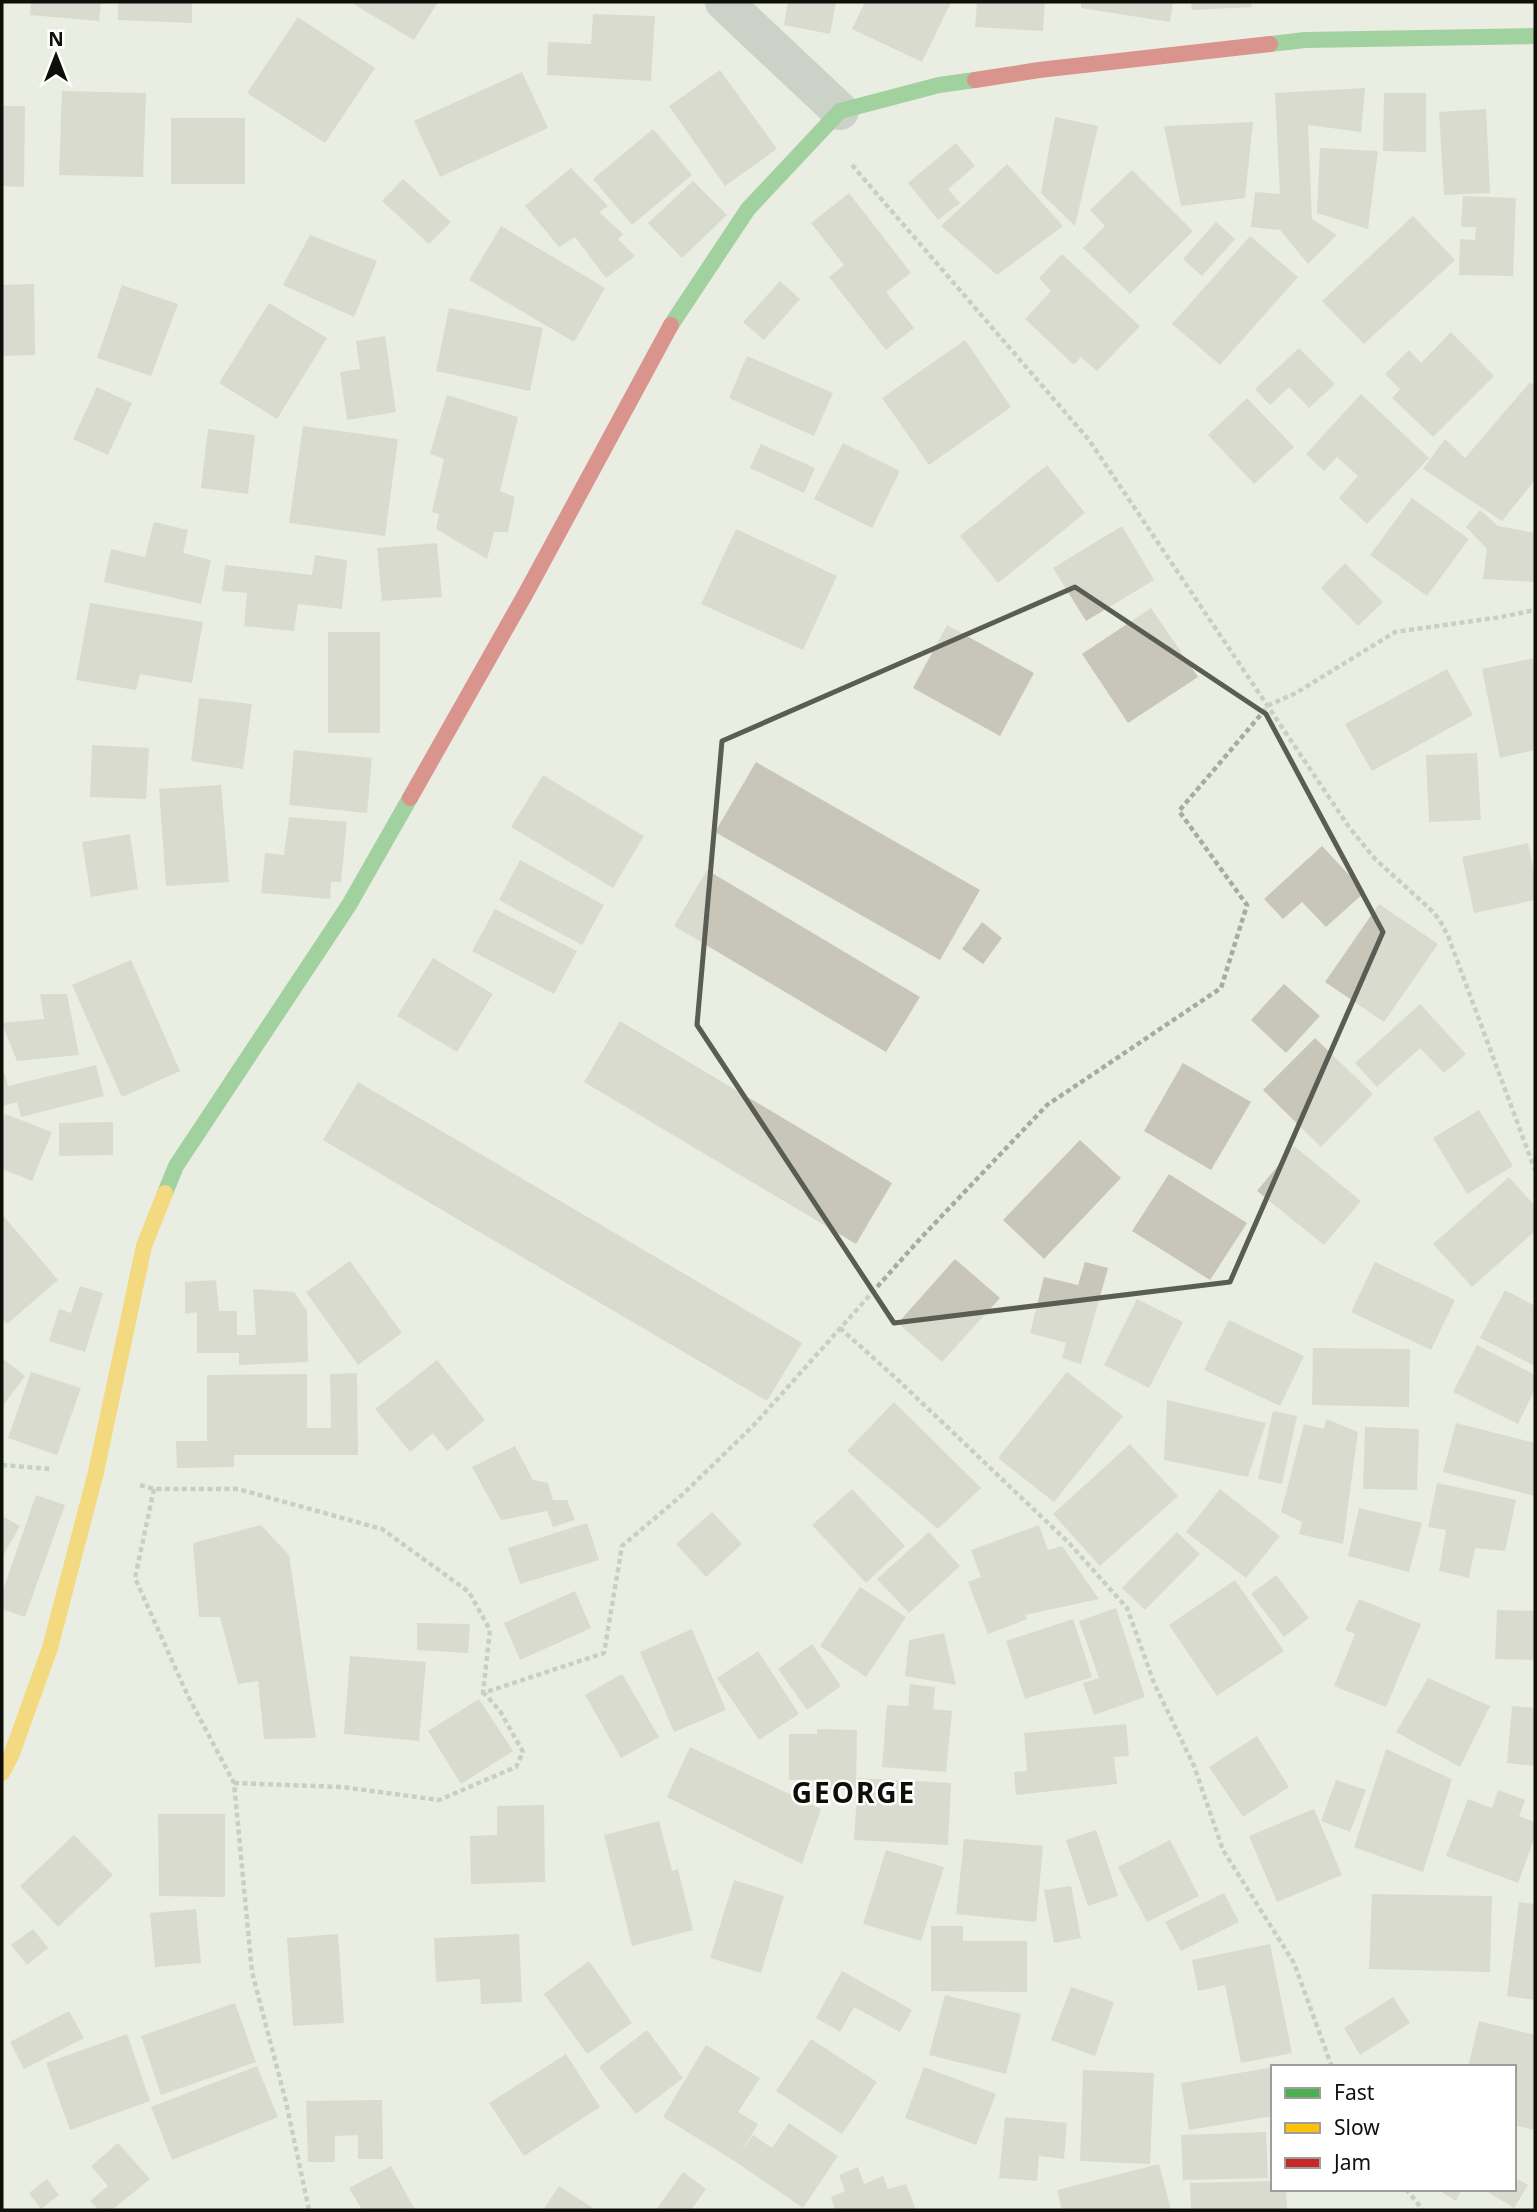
<svg xmlns="http://www.w3.org/2000/svg" width="1537" height="2212" font-family="'Noto Sans',sans-serif">
<rect width="100%" height="100%" fill="#eaede1"/>
<!-- building -->
<g fill="#c8c6b8">
<polygon points="31,2 101,2 99,21 30,15"/>
<polygon points="118,2 192,2 192,23 118,20"/>
<polygon points="350,2 438,2 414,40"/>
<polygon points="788,2 836,2 830,34 784,25"/>
<polygon points="865,2 951,2 922,62 852,29"/>
<polygon points="977,2 1045,2 1043,31 975,27"/>
<polygon points="1081,2 1173,2 1170,22 1081,8"/>
<polygon points="1191,2 1251,2 1252,7 1192,10"/>
<polygon points="593,14 655,16 651,81 547,75 548,42 591,44"/>
<polygon points="298,17 375,68 325,143 247,93"/>
<polygon points="720,70 777,149 725,186 669,106"/>
<polygon points="522,72 548,128 440,177 414,121"/>
<polygon points="1365,88 1361,132 1308,125 1312,219 1337,235 1308,264 1280,230 1251,227 1255,192 1280,194 1275,93"/>
<polygon points="62,91 146,93 143,177 59,175"/>
<polygon points="1384,93 1426,93 1426,152 1383,151"/>
<polygon points="2,106 25,106 24,187 2,186"/>
<polygon points="1486,109 1490,193 1444,195 1439,112"/>
<polygon points="1055,117 1098,126 1075,226 1041,193"/>
<rect x="171" y="118" width="74" height="66"/>
<polygon points="1253,122 1245,198 1181,206 1164,126"/>
<polygon points="653,129 692,175 632,225 593,179"/>
<polygon points="956,143 975,166 948,189 960,203 938,220 908,183"/>
<polygon points="1320,148 1378,151 1368,229 1317,213"/>
<polygon points="1007,164 1063,226 997,275 941,226"/>
<polygon points="571,168 608,206 599,212 623,234 618,239 635,256 606,278 575,237 559,247 525,206"/>
<polygon points="1132,170 1193,231 1130,294 1083,248 1105,226 1090,210"/>
<polygon points="403,179 451,222 429,244 382,201"/>
<polygon points="693,181 727,215 682,258 648,223"/>
<polygon points="849,193 911,273 886,292 914,328 886,350 829,277 844,265 811,223"/>
<polygon points="1463,196 1516,198 1513,276 1459,275 1460,239 1475,240 1476,227 1461,227"/>
<polygon points="1413,216 1455,260 1364,344 1322,301"/>
<polygon points="1216,222 1235,239 1202,276 1183,259"/>
<polygon points="501,226 605,288 574,342 469,280"/>
<polygon points="310,235 377,261 354,317 283,285"/>
<polygon points="1250,236 1298,277 1220,365 1172,324"/>
<polygon points="1062,254 1140,326 1097,371 1081,357 1074,365 1025,319 1051,291 1039,278"/>
<polygon points="780,281 800,299 764,340 743,322"/>
<polygon points="34,284 35,355 2,356 2,285"/>
<polygon points="122,285 178,304 151,376 97,358"/>
<polygon points="269,303 327,338 277,419 219,383"/>
<polygon points="449,308 543,328 530,391 436,371"/>
<polygon points="1451,332 1494,376 1433,437 1392,398 1400,389 1385,374 1409,350 1421,363"/>
<polygon points="385,336 396,412 347,420 340,372 360,369 356,341"/>
<polygon points="965,340 1011,407 929,465 882,398"/>
<polygon points="1299,348 1335,384 1309,408 1289,387 1270,405 1255,389"/>
<polygon points="747,356 833,393 814,436 729,398"/>
<polygon points="1530,382 1535,387 1535,480 1502,521 1423,469 1445,439 1465,458"/>
<polygon points="97,387 132,403 108,455 73,439"/>
<polygon points="1361,394 1429,458 1367,524 1339,498 1358,476 1337,457 1324,471 1306,454"/>
<polygon points="447,395 518,417 500,491 515,497 508,532 494,532 487,559 436,529 439,514 432,512 444,459 430,454"/>
<polygon points="1247,398 1294,447 1254,484 1208,435"/>
<polygon points="303,426 398,439 385,536 289,523"/>
<polygon points="208,429 255,435 248,494 201,488"/>
<polygon points="843,443 900,471 872,528 814,499"/>
<polygon points="761,444 815,468 804,493 750,468"/>
<polygon points="1047,465 1085,513 998,583 960,536"/>
<polygon points="1412,498 1469,539 1427,596 1370,555"/>
<polygon points="1480,510 1498,526 1535,533 1535,582 1483,579 1487,549 1466,527"/>
<polygon points="154,522 188,530 183,553 211,560 201,604 104,582 111,549 145,557"/>
<polygon points="1122,526 1154,580 1086,621 1053,568"/>
<polygon points="736,529 837,576 803,650 701,604"/>
<polygon points="437,543 442,597 382,601 377,548"/>
<polygon points="315,555 347,560 342,609 298,604 294,631 244,626 247,593 222,591 225,565 312,575"/>
<polygon points="1345,563 1383,602 1358,626 1321,588"/>
<polygon points="90,603 203,622 192,683 140,674 136,690 76,680"/>
<polygon points="1151,608 1198,677 1128,723 1082,654"/>
<polygon points="947,625 1034,673 1000,736 913,688"/>
<rect x="328" y="632" width="52" height="101"/>
<polygon points="1535,658 1535,750 1500,758 1482,669"/>
<polygon points="1447,669 1473,715 1372,771 1345,724"/>
<polygon points="199,698 252,704 243,769 191,761"/>
<polygon points="92,745 149,748 146,799 90,797"/>
<polygon points="294,750 372,758 367,813 289,805"/>
<polygon points="1477,753 1481,820 1429,822 1426,755"/>
<polygon points="756,762 980,890 940,960 715,832"/>
<polygon points="543,775 644,836 613,888 511,827"/>
<polygon points="221,785 229,882 166,886 159,789"/>
<polygon points="289,817 347,822 341,882 331,882 330,899 261,893 265,853 284,855"/>
<polygon points="130,834 138,889 91,897 82,842"/>
<polygon points="1528,843 1535,876 1535,900 1474,913 1462,857"/>
<polygon points="1322,846 1365,892 1326,927 1302,902 1283,919 1264,899"/>
<polygon points="520,860 604,905 582,945 499,900"/>
<polygon points="707,870 920,997 886,1052 674,926"/>
<polygon points="1379,904 1438,944 1384,1022 1325,982"/>
<polygon points="495,909 577,951 554,994 472,951"/>
<polygon points="982,922 1002,938 983,964 962,949"/>
<polygon points="433,958 493,994 457,1052 397,1016"/>
<polygon points="131,960 180,1071 122,1097 72,985"/>
<polygon points="1284,984 1320,1016 1286,1053 1251,1020"/>
<polygon points="40,994 67,994 79,1055 17,1061 2,1023 44,1019"/>
<polygon points="1420,1004 1466,1054 1444,1073 1420,1048 1377,1087 1355,1063"/>
<polygon points="620,1021 892,1183 856,1244 584,1082"/>
<polygon points="1315,1038 1373,1094 1321,1147 1263,1090"/>
<polygon points="1183,1063 1251,1102 1211,1170 1144,1131"/>
<polygon points="96,1065 104,1096 21,1117 17,1102 2,1106 2,1075 5,1074 8,1086"/>
<polygon points="358,1082 802,1343 767,1401 323,1140"/>
<polygon points="1479,1110 1513,1166 1467,1194 1433,1138"/>
<polygon points="5,1114 52,1132 32,1181 2,1169 2,1122"/>
<polygon points="113,1122 113,1155 59,1156 59,1123"/>
<polygon points="1080,1140 1121,1178 1044,1259 1003,1220"/>
<polygon points="1294,1146 1361,1201 1324,1245 1257,1191"/>
<polygon points="1169,1174 1247,1223 1210,1280 1132,1231"/>
<polygon points="1509,1177 1535,1206 1535,1231 1472,1287 1433,1244"/>
<polygon points="2,1214 58,1280 7,1324 2,1319"/>
<polygon points="955,1259 1000,1298 942,1362 898,1323"/>
<polygon points="350,1261 402,1333 358,1365 306,1292"/>
<polygon points="1085,1262 1108,1268 1081,1364 1062,1358 1066,1343 1030,1333 1044,1277 1078,1285"/>
<polygon points="1375,1262 1455,1300 1431,1350 1351,1312"/>
<polygon points="216,1280 219,1311 237,1311 237,1335 256,1335 253,1289 294,1292 307,1311 308,1362 239,1365 239,1353 197,1353 197,1312 185,1314 185,1282"/>
<polygon points="80,1286 103,1293 85,1352 49,1341 59,1309 71,1313"/>
<polygon points="1505,1290 1535,1306 1535,1366 1480,1338"/>
<polygon points="1137,1299 1183,1322 1149,1388 1104,1365"/>
<polygon points="1229,1320 1304,1356 1280,1406 1204,1370"/>
<polygon points="1477,1345 1535,1375 1535,1389 1518,1424 1453,1392"/>
<polygon points="1313,1348 1410,1349 1409,1407 1312,1405"/>
<polygon points="2,1358 25,1376 2,1407"/>
<polygon points="437,1360 485,1420 447,1451 433,1433 410,1452 375,1409"/>
<polygon points="31,1372 81,1388 57,1455 8,1438"/>
<polygon points="1067,1372 1123,1416 1054,1502 998,1458"/>
<polygon points="357,1373 358,1455 234,1455 234,1467 177,1468 176,1441 207,1441 207,1375 307,1374 307,1428 331,1428 330,1374"/>
<polygon points="1167,1400 1266,1423 1248,1477 1164,1460"/>
<polygon points="894,1402 981,1488 938,1529 847,1451"/>
<polygon points="1273,1411 1297,1416 1282,1484 1258,1479"/>
<polygon points="1326,1419 1358,1432 1343,1544 1299,1534 1302,1522 1281,1512 1304,1424 1324,1429"/>
<polygon points="1456,1423 1535,1443 1535,1496 1443,1472"/>
<polygon points="1365,1427 1419,1429 1417,1490 1363,1489"/>
<polygon points="1130,1444 1178,1496 1100,1566 1053,1514"/>
<polygon points="515,1446 533,1480 548,1483 553,1500 567,1500 575,1520 553,1527 547,1511 501,1520 472,1467"/>
<polygon points="1437,1483 1516,1500 1505,1551 1475,1548 1469,1578 1439,1571 1446,1530 1428,1527"/>
<polygon points="852,1489 905,1546 866,1583 812,1525"/>
<polygon points="1220,1489 1280,1536 1246,1578 1186,1532"/>
<polygon points="36,1495 65,1505 25,1617 2,1609 2,1593"/>
<polygon points="1359,1508 1422,1523 1409,1572 1348,1556"/>
<polygon points="712,1512 742,1544 706,1577 676,1544"/>
<polygon points="2,1516 20,1526 2,1557"/>
<polygon points="587,1523 599,1560 520,1584 508,1548"/>
<polygon points="261,1525 289,1555 316,1738 264,1739 258,1681 238,1684 220,1617 199,1617 193,1543"/>
<polygon points="1039,1525 1048,1550 1062,1546 1099,1599 1025,1615 1027,1619 988,1634 968,1582 981,1577 971,1550"/>
<polygon points="929,1532 960,1566 909,1613 877,1579"/>
<polygon points="1177,1532 1200,1554 1145,1610 1122,1588"/>
<polygon points="1276,1575 1309,1618 1284,1637 1251,1594"/>
<polygon points="1235,1580 1284,1651 1217,1696 1169,1625"/>
<polygon points="860,1587 906,1617 866,1677 820,1646"/>
<polygon points="575,1591 591,1628 520,1660 504,1623"/>
<polygon points="1359,1599 1421,1624 1386,1707 1334,1686 1355,1634 1345,1630"/>
<polygon points="1116,1608 1145,1697 1094,1715 1083,1683 1099,1678 1079,1621"/>
<polygon points="1497,1610 1535,1611 1535,1660 1495,1659"/>
<polygon points="1073,1619 1092,1677 1025,1699 1006,1641"/>
<polygon points="417,1623 470,1624 468,1653 417,1650"/>
<polygon points="692,1629 726,1710 674,1732 640,1652"/>
<polygon points="944,1633 956,1685 905,1676 909,1640"/>
<polygon points="812,1644 841,1686 807,1710 778,1669"/>
<polygon points="758,1651 799,1714 759,1740 717,1678"/>
<polygon points="350,1656 426,1662 419,1741 344,1734"/>
<polygon points="622,1674 659,1737 621,1758 585,1695"/>
<polygon points="1428,1678 1490,1706 1460,1767 1396,1732"/>
<polygon points="910,1684 935,1687 933,1709 952,1711 946,1772 882,1767 887,1705 908,1706"/>
<polygon points="479,1699 513,1751 461,1784 428,1731"/>
<polygon points="1512,1706 1535,1708 1535,1766 1507,1763"/>
<polygon points="1126,1724 1129,1756 1114,1757 1117,1784 1016,1795 1014,1772 1027,1771 1024,1733"/>
<polygon points="817,1729 857,1730 856,1790 817,1789 817,1780 789,1780 789,1734 817,1734"/>
<polygon points="1257,1736 1289,1787 1243,1817 1209,1767"/>
<polygon points="690,1747 821,1809 802,1864 667,1797"/>
<polygon points="1386,1749 1452,1779 1423,1872 1354,1847"/>
<polygon points="858,1778 951,1783 948,1845 854,1840"/>
<polygon points="1336,1780 1366,1790 1350,1832 1321,1821"/>
<polygon points="1498,1790 1525,1800 1519,1816 1535,1822 1535,1837 1518,1883 1446,1856 1468,1799 1492,1808"/>
<polygon points="544,1805 545,1882 471,1884 470,1836 497,1835 497,1806"/>
<polygon points="1314,1809 1342,1875 1277,1902 1249,1836"/>
<polygon points="158,1814 225,1814 225,1897 159,1896"/>
<polygon points="659,1821 672,1871 678,1869 693,1930 632,1946 604,1835"/>
<polygon points="1096,1830 1118,1896 1088,1906 1066,1840"/>
<polygon points="74,1835 113,1875 58,1927 20,1886"/>
<polygon points="964,1839 1043,1846 1036,1922 956,1914"/>
<polygon points="1170,1840 1199,1896 1147,1922 1118,1867"/>
<polygon points="886,1850 944,1867 921,1941 863,1924"/>
<polygon points="734,1880 784,1896 761,1973 710,1958"/>
<polygon points="1071,1886 1081,1938 1054,1943 1044,1890"/>
<polygon points="1224,1893 1239,1922 1181,1951 1165,1922"/>
<polygon points="1372,1894 1492,1896 1490,1972 1369,1969"/>
<polygon points="1519,1902 1535,1904 1535,2000 1507,1996"/>
<polygon points="196,1909 201,1963 155,1967 150,1913"/>
<polygon points="931,1926 963,1926 963,1941 1027,1941 1027,1992 931,1991"/>
<polygon points="33,1929 48,1948 27,1965 11,1945"/>
<polygon points="338,1934 344,2023 293,2026 287,1938"/>
<polygon points="519,1934 522,2002 481,2004 480,1979 436,1982 434,1938"/>
<polygon points="1270,1944 1292,2053 1241,2063 1225,1985 1198,1991 1192,1960"/>
<polygon points="589,1961 632,2023 587,2054 544,1994"/>
<polygon points="842,1971 912,2010 900,2032 854,2007 840,2032 816,2018"/>
<polygon points="1071,1987 1114,2002 1095,2056 1051,2040"/>
<polygon points="945,1995 1021,2014 1006,2074 929,2055"/>
<polygon points="1393,1997 1410,2023 1360,2055 1344,2028"/>
<polygon points="235,2003 256,2062 161,2095 141,2036"/>
<polygon points="69,2011 84,2038 24,2069 10,2042"/>
<polygon points="1479,2021 1535,2035 1535,2130 1514,2125 1514,2067 1468,2067"/>
<polygon points="647,2030 683,2078 636,2114 599,2067"/>
<polygon points="127,2034 150,2101 70,2130 46,2063"/>
<polygon points="811,2039 877,2082 842,2134 776,2091"/>
<polygon points="706,2045 760,2078 738,2112 758,2124 740,2154 753,2135 772,2148 789,2123 838,2156 803,2208 736,2162 663,2117"/>
<polygon points="566,2054 600,2107 524,2156 489,2103"/>
<polygon points="257,2066 278,2117 172,2160 151,2107"/>
<polygon points="924,2067 996,2094 976,2145 905,2118"/>
<polygon points="1273,2067 1273,2116 1189,2130 1181,2083"/>
<polygon points="1083,2070 1154,2073 1150,2164 1080,2161"/>
<polygon points="382,2100 383,2159 358,2159 358,2135 335,2136 335,2162 308,2162 306,2101"/>
<polygon points="1005,2117 1067,2123 1064,2159 1039,2156 1037,2181 999,2178"/>
<polygon points="1266,2132 1268,2178 1183,2180 1181,2135"/>
<polygon points="118,2143 150,2179 112,2210 99,2210 90,2201 108,2186 91,2166"/>
<polygon points="1159,2164 1171,2210 1062,2210 1057,2190"/>
<polygon points="391,2166 415,2210 362,2210 349,2188"/>
<polygon points="858,2167 864,2184 883,2176 888,2189 906,2184 916,2210 835,2210 831,2197 845,2191 839,2175"/>
<polygon points="683,2172 706,2189 691,2210 656,2210"/>
<polygon points="1514,2177 1528,2185 1514,2208 1483,2189 1514,2189"/>
<polygon points="47,2179 59,2195 41,2209 29,2193"/>
<polygon points="1273,2181 1273,2189 1286,2189 1287,2210 1191,2210 1190,2183"/>
<polygon points="559,2186 596,2210 543,2210"/>
<polygon points="1437,2189 1462,2189 1456,2201"/>
</g>
<g fill="none" stroke-linecap="round" stroke-linejoin="round">
<!-- path -->
<g stroke="#a5aca4" stroke-width="4.5" stroke-dasharray="5 3.5" stroke-linecap="butt">
<polyline points="852,165 1089,440 1349,827 1375,859 1429,908 1439,919 1448,936 1535,1170"/>
<polyline points="840,1328 899,1381 1069,1543 1127,1608 1154,1683 1194,1766 1223,1850 1294,1963 1332,2067"/>
<polyline points="2,1465 50,1469"/>
<polyline points="140,1485 154,1489 238,1489 382,1529 469,1592 490,1630 483,1693 604,1653 622,1546 682,1495 753,1426 919,1240 1047,1105 1221,988 1247,905 1179,811 1269,705 1296,693 1395,632 1501,617 1535,610"/>
<polyline points="154,1489 135,1578 187,1694 234,1783 252,1972 286,2102 309,2210"/>
<polyline points="234,1783 342,1787 439,1800 516,1767 523,1752 500,1711 484,1693"/>
<polyline points="1406,2189 1423,2210"/>
</g>
<!-- street -->
<polyline stroke="#a9b2a8" stroke-width="38" points="724,2 840,111"/>
<!-- fast -->
<g stroke="#4caf50" stroke-width="16">
<polyline points="1270,44 1305,40 1535,36"/>
<polyline points="671,325 748,209 840,111 939,85 975,80"/>
<polyline points="165,1193 176,1166 349,905 410,798"/>
</g>
<!-- slow -->
<polyline stroke="#ffc107" stroke-width="16" points="2,1773 11,1756 50,1648 96,1472 144,1246 165,1193"/>
<!-- jam -->
<g stroke="#c62828" stroke-width="16">
<polyline points="975,80 1039,70 1270,44"/>
<polyline points="410,798 526,593 671,325"/>
</g>
</g>
<!-- marked area -->
<path d="M0 0H1537V2212H0ZM1075,587l191,127 117,218 -153,350 -336,41 -197,-298 25,-284z" fill="#eaede1" fill-opacity=".55" fill-rule="evenodd"/>
<path fill="none" stroke="#5a5d54" stroke-width="5" stroke-linejoin="round" d="M1075,587l191,127 117,218 -153,350 -336,41 -197,-298 25,-284z"/>
<g text-anchor="middle" stroke-width="5" stroke-linejoin="round" paint-order="stroke">
<!-- district labels -->
<g font-size="28" font-weight="bold" letter-spacing="2" fill="#0d0f08" stroke="#fff">
<text x="854" y="1803">GEORGE</text>
</g>
</g>
<!-- border -->
<rect width="1537" height="2212" fill="none" stroke="#0d0f08" stroke-width="7"/>
<!-- legend -->
<rect x="1271" y="2065" width="245" height="126" fill="#ffffff" stroke="#9e9f9c" stroke-width="2"/>
<rect x="1285" y="2088" width="35" height="10" fill="#4caf50" stroke="#9e9f9c" stroke-width="2"/>
<text x="1334" y="2100" font-size="21" fill="#0d0f08">Fast</text>
<rect x="1285" y="2123" width="35" height="10" fill="#ffc107" stroke="#9e9f9c" stroke-width="2"/>
<text x="1334" y="2135" font-size="21" fill="#0d0f08">Slow</text>
<rect x="1285" y="2158" width="35" height="10" fill="#c62828" stroke="#9e9f9c" stroke-width="2"/>
<text x="1334" y="2170" font-size="21" fill="#0d0f08">Jam</text>
<!-- north arrow -->
<g transform="translate(56 56)" stroke="#ffffff" stroke-width="5" paint-order="stroke">
<path d="M0-5L12 26L0 18L-12 26Z" fill="#0d0f08"/>
<text y="-10" font-size="19" font-weight="bold" text-anchor="middle" fill="#0d0f08">N</text>
</g>
</svg>
